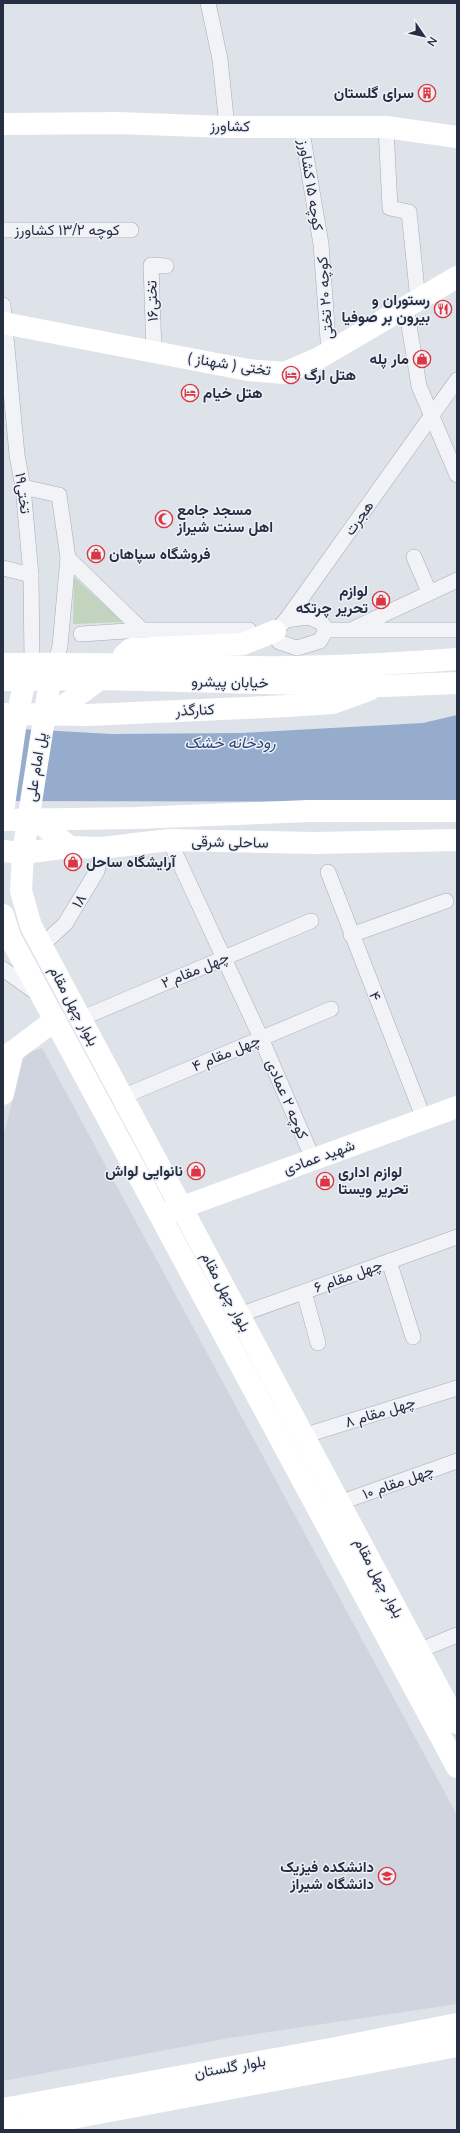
<svg xmlns="http://www.w3.org/2000/svg" width="460" height="2133" font-family="Mulish,Vazirmatn,sans-serif">
<rect width="100%" height="100%" fill="#dee2e9"/>
<!-- built -->
<polygon fill="#d0d4de" points="42,1048 457,1815 457,2004 229,2038 3,2081 3,1138 24,1054"/>
<!-- green -->
<polygon fill="#c2d4be" points="74,577 123,622 73,624"/>
<!-- water -->
<polygon fill="#95accd" points="457,715 457,802 3,801 3,728 112,734 241,733 423,723"/>
<g fill="none" stroke-linecap="round" stroke-linejoin="round">
<defs>
<g id="street">
<polyline points="208,3 220,59 227,127"/>
<polyline points="301,126 321,244 329,353"/>
<polyline points="386,127 390,208 409,212 418,300"/>
<polyline points="3,230 131,230"/>
<polyline points="3,305 17,455 23,487 31,575 32,663"/>
<polyline points="406,307 419,386 457,475"/>
<polyline points="154,352 151,265 166,266"/>
<polyline points="23,487 59,495 68,558 60,646 53,672"/>
<polyline points="414,557 429,592"/>
<polyline points="68,558 142,630"/>
<polyline points="3,568 31,575"/>
<polygon points="309,617 322,623 326,630 320,641 297,648 279,642 275,631 286,620"/>
<polyline points="286,620 457,380"/>
<polyline points="355,628 457,580"/>
<polyline points="326,630 457,630"/>
<polyline points="81,634 142,630 249,630"/>
<polyline points="169,840 261,1038 313,1159"/>
<polyline points="328,872 424,1119"/>
<polyline points="351,935 446,901"/>
<polyline points="41,946 65,924 97,871 102,848"/>
<polyline points="3,969 38,994"/>
<polyline points="80,1019 311,921"/>
<polyline points="122,1097 331,1009"/>
<polyline points="389,1261 413,1337"/>
<polyline points="304,1292 318,1343"/>
<polyline points="239,1315 457,1237"/>
<polyline points="303,1436 457,1388"/>
<polyline points="339,1503 457,1461"/>
<polyline points="418,1651 457,1635"/>
</g>
</defs>
<!-- street casing -->
<use href="#street" stroke="#a7acb7" stroke-width="16"/>
<!-- street -->
<use href="#street" stroke="#f1f3f7" stroke-width="15"/>
<!-- secondary -->
<g stroke="#fff" stroke-width="22">
<polyline points="3,124 118,123 227,127 386,127 457,137"/>
<polyline points="3,323 248,370 284,373 319,358 457,277"/>
<path d="M3,664c84,-1 167,1 251,3 68,1 136,-3 203,-8"/>
<polyline points="123,664 124,655 131,649 243,644 275,631"/>
<polyline points="3,680 100,679 384,686 457,683"/>
<polyline points="3,714 88,715 288,706 333,703 369,690"/>
<polyline points="3,820 137,818 308,811 457,811"/>
<polyline points="3,851 23,853 70,847 102,848 169,840 315,843 457,840"/>
<polyline points="23,853 21,891 31,926 457,1723"/>
<polyline points="3,915 10,937 457,1767"/>
<polyline points="3,1059 55,1020"/>
<polyline points="3,1094 13,1051"/>
<polyline points="169,1212 457,1107"/>
<polyline points="3,2109 336,2048 457,2024"/>
<polyline points="8,2130 457,2046"/>
</g>
<!-- secondary-bridge -->
<g stroke="#fff" stroke-width="22">
<polyline points="43,721 100,679"/>
<polyline points="3,812 16,721 25,680"/>
<polyline points="29,814 70,847"/>
<polyline points="23,853 50,681"/>
</g>
</g>
<!-- icons -->
<defs>
<symbol id="building-ring" viewBox="-11 -11 22 22"><circle r="9.5" fill="#eef1f7" stroke="#db3642" stroke-width="1.5"/><path d="M-4-6H4V6H1V3H-1V6H-4ZM-2.5-4.3h1.7v1.8h-1.7ZM.8-4.3h1.7v1.8H.8ZM-2.5-1h1.7V.8h-1.7ZM.8-1h1.7V.8H.8Z" fill="#db3642"/></symbol>
<symbol id="restaurant-ring" viewBox="-11 -11 22 22"><circle r="9.5" fill="#eef1f7" stroke="#db3642" stroke-width="1.5"/><path d="M-5-6h1v4h1v-4h1v4h1v-4h1v5L-1.5 .5V6h-2V.5L-5-1ZM5-6V6H3V1.5H1.5Q1.5-4 5-6Z" fill="#db3642"/></symbol>
<symbol id="shop-ring" viewBox="-11 -11 22 22"><circle r="9.5" fill="#eef1f7" stroke="#db3642" stroke-width="1.5"/><path d="M-5-2.5h2.3a2.7 3.5 0 0 1 5.4 0H5L5.5 6h-11ZM-1.5-2.5h3a1.5 2.3 0 0 0-3 0Z" fill="#db3642"/></symbol>
<symbol id="hotel-ring" viewBox="-11 -11 22 22"><circle r="9.5" fill="#eef1f7" stroke="#db3642" stroke-width="1.5"/><path d="M-6-4.5h1.5V1H6V5H4.5V3h-9V5H-6ZM-4 0a1.8 1.8 0 1 1 3.6 0ZM.5 0V-2.5h3Q6-2.5 6 0Z" fill="#db3642"/></symbol>
<symbol id="mosque-ring" viewBox="-11 -11 22 22"><circle r="9.5" fill="#eef1f7" stroke="#db3642" stroke-width="1.5"/><path d="M3.5-4.9A6 6 0 1 0 3.5 4.9A5 5 0 1 1 3.5-4.9Z" fill="#db3642"/></symbol>
<symbol id="university-ring" viewBox="-11 -11 22 22"><circle r="9.5" fill="#eef1f7" stroke="#db3642" stroke-width="1.5"/><path d="M0-5L7-2L0 1L-7-2ZM-4 1L0 2.5L4 1V4Q0 6-4 4Z" fill="#db3642"/></symbol>
</defs>
<g fill-rule="evenodd">
<use href="#building-ring" x="417" y="83" width="20" height="20"/>
<use href="#restaurant-ring" x="433" y="299" width="20" height="20"/>
<use href="#shop-ring" x="412" y="349" width="20" height="20"/>
<use href="#hotel-ring" x="281" y="365" width="20" height="20"/>
<use href="#hotel-ring" x="180" y="383" width="20" height="20"/>
<use href="#mosque-ring" x="154" y="509" width="20" height="20"/>
<use href="#shop-ring" x="86" y="544" width="20" height="20"/>
<use href="#shop-ring" x="371" y="590" width="20" height="20"/>
<use href="#shop-ring" x="63" y="852" width="20" height="20"/>
<use href="#shop-ring" x="186" y="1161" width="20" height="20"/>
<use href="#shop-ring" x="315" y="1171" width="20" height="20"/>
<use href="#university-ring" x="377" y="1866" width="20" height="20"/>
</g>
<g text-anchor="middle" stroke-width="3" stroke-linejoin="round" paint-order="stroke">
<!-- poi labels -->
<g font-size="15" font-weight="bold" fill="#262e42" stroke="#eef1f7" text-anchor="end">
<text x="414" y="98">سرای گلستان</text>
<text x="430" y="305">رستوران و<tspan x="430" dy="17">بیرون بر صوفیا</tspan></text>
<text x="409" y="364">مار پله</text>
<text x="304" y="380" text-anchor="start">هتل ارگ</text>
<text x="203" y="398" text-anchor="start">هتل خیام</text>
<text x="177" y="515" text-anchor="start">مسجد جامع<tspan x="177" dy="17">اهل سنت شیراز</tspan></text>
<text x="109" y="559" text-anchor="start">فروشگاه سپاهان</text>
<text x="368" y="596">لوازم<tspan x="368" dy="17">تحریر چرتکه</tspan></text>
<text x="86" y="867" text-anchor="start">آرایشگاه ساحل</text>
<text x="183" y="1176">نانوایی لواش</text>
<text x="338" y="1177" text-anchor="start">لوازم اداری<tspan x="338" dy="17">تحریر ویستا</tspan></text>
<text x="374" y="1872">دانشکده فیزیک<tspan x="374" dy="17">دانشگاه شیراز</tspan></text>
</g>
<!-- street labels -->
<g font-size="15" fill="#262e42" stroke="#eef1f7">
<text transform="translate(230 126) rotate(1)" y="5">کشاورز</text>
<text transform="translate(311 185) rotate(81)" y="5">کوچه ۱۵ کشاورز</text>
<text x="67" y="235">کوچه ۱۳/۲ کشاورز</text>
<text transform="translate(325 298) rotate(-94)" y="5">کوچه ۲۰ تختی</text>
<text transform="translate(152 301) rotate(-92)" y="5">تختی۱۶</text>
<text transform="translate(229 364) rotate(9)" y="5">تختی ( شهناز )</text>
<text transform="translate(23 493) rotate(82)" y="5">تختی۱۹</text>
<text transform="translate(359 518) rotate(-55)" y="5">هجرت</text>
<text transform="translate(230 682) rotate(1)" y="5">خیابان پیشرو</text>
<text transform="translate(195 710) rotate(-2)" y="5">کنارگذر</text>
<text transform="translate(36 767) rotate(-81)" y="5">پل امام علی</text>
<text transform="translate(230 842) rotate(1)" y="5">ساحلی شرقی</text>
<text transform="translate(79 901) rotate(-59)" y="5">۱۸</text>
<text transform="translate(195 970) rotate(-23)" y="5">چهل مقام ۲</text>
<text transform="translate(375 996) rotate(68)" y="5">۴</text>
<text transform="translate(74 1006) rotate(62)" y="5">بلوار چهل مقام</text>
<text transform="translate(226 1053) rotate(-23)" y="5">چهل مقام ۴</text>
<text transform="translate(287 1099) rotate(67)" y="5">کوچه ۲ عمادی</text>
<text transform="translate(319 1157) rotate(-20)" y="5">شهید عمادی</text>
<text transform="translate(348 1276) rotate(-20)" y="5">چهل مقام ۶</text>
<text transform="translate(226 1292) rotate(62)" y="5">بلوار چهل مقام</text>
<text transform="translate(380 1412) rotate(-17)" y="5">چهل مقام ۸</text>
<text transform="translate(398 1482) rotate(-20)" y="5">چهل مقام ۱۰</text>
<text transform="translate(379 1578) rotate(62)" y="5">بلوار چهل مقام</text>
<text transform="translate(230 2067) rotate(-10)" y="5">بلوار گلستان</text>
</g>
<!-- water labels -->
<g font-size="16" font-style="italic" fill="#2c487a" stroke="#eef1f7">
<text x="230" y="748">رودخانه خشک</text>
</g>
</g>
<!-- border -->
<rect width="460" height="2133" fill="none" stroke="#262e42" stroke-width="8"/>
<!-- north arrow -->
<g transform="translate(424 36) rotate(124)" stroke="#eef1f7" stroke-width="3" paint-order="stroke">
<path d="M0-3L7 15L0 10L-7 15Z" fill="#262e42"/>
<text y="-6" font-size="11" font-weight="bold" text-anchor="middle" fill="#262e42">N</text>
</g>
</svg>
